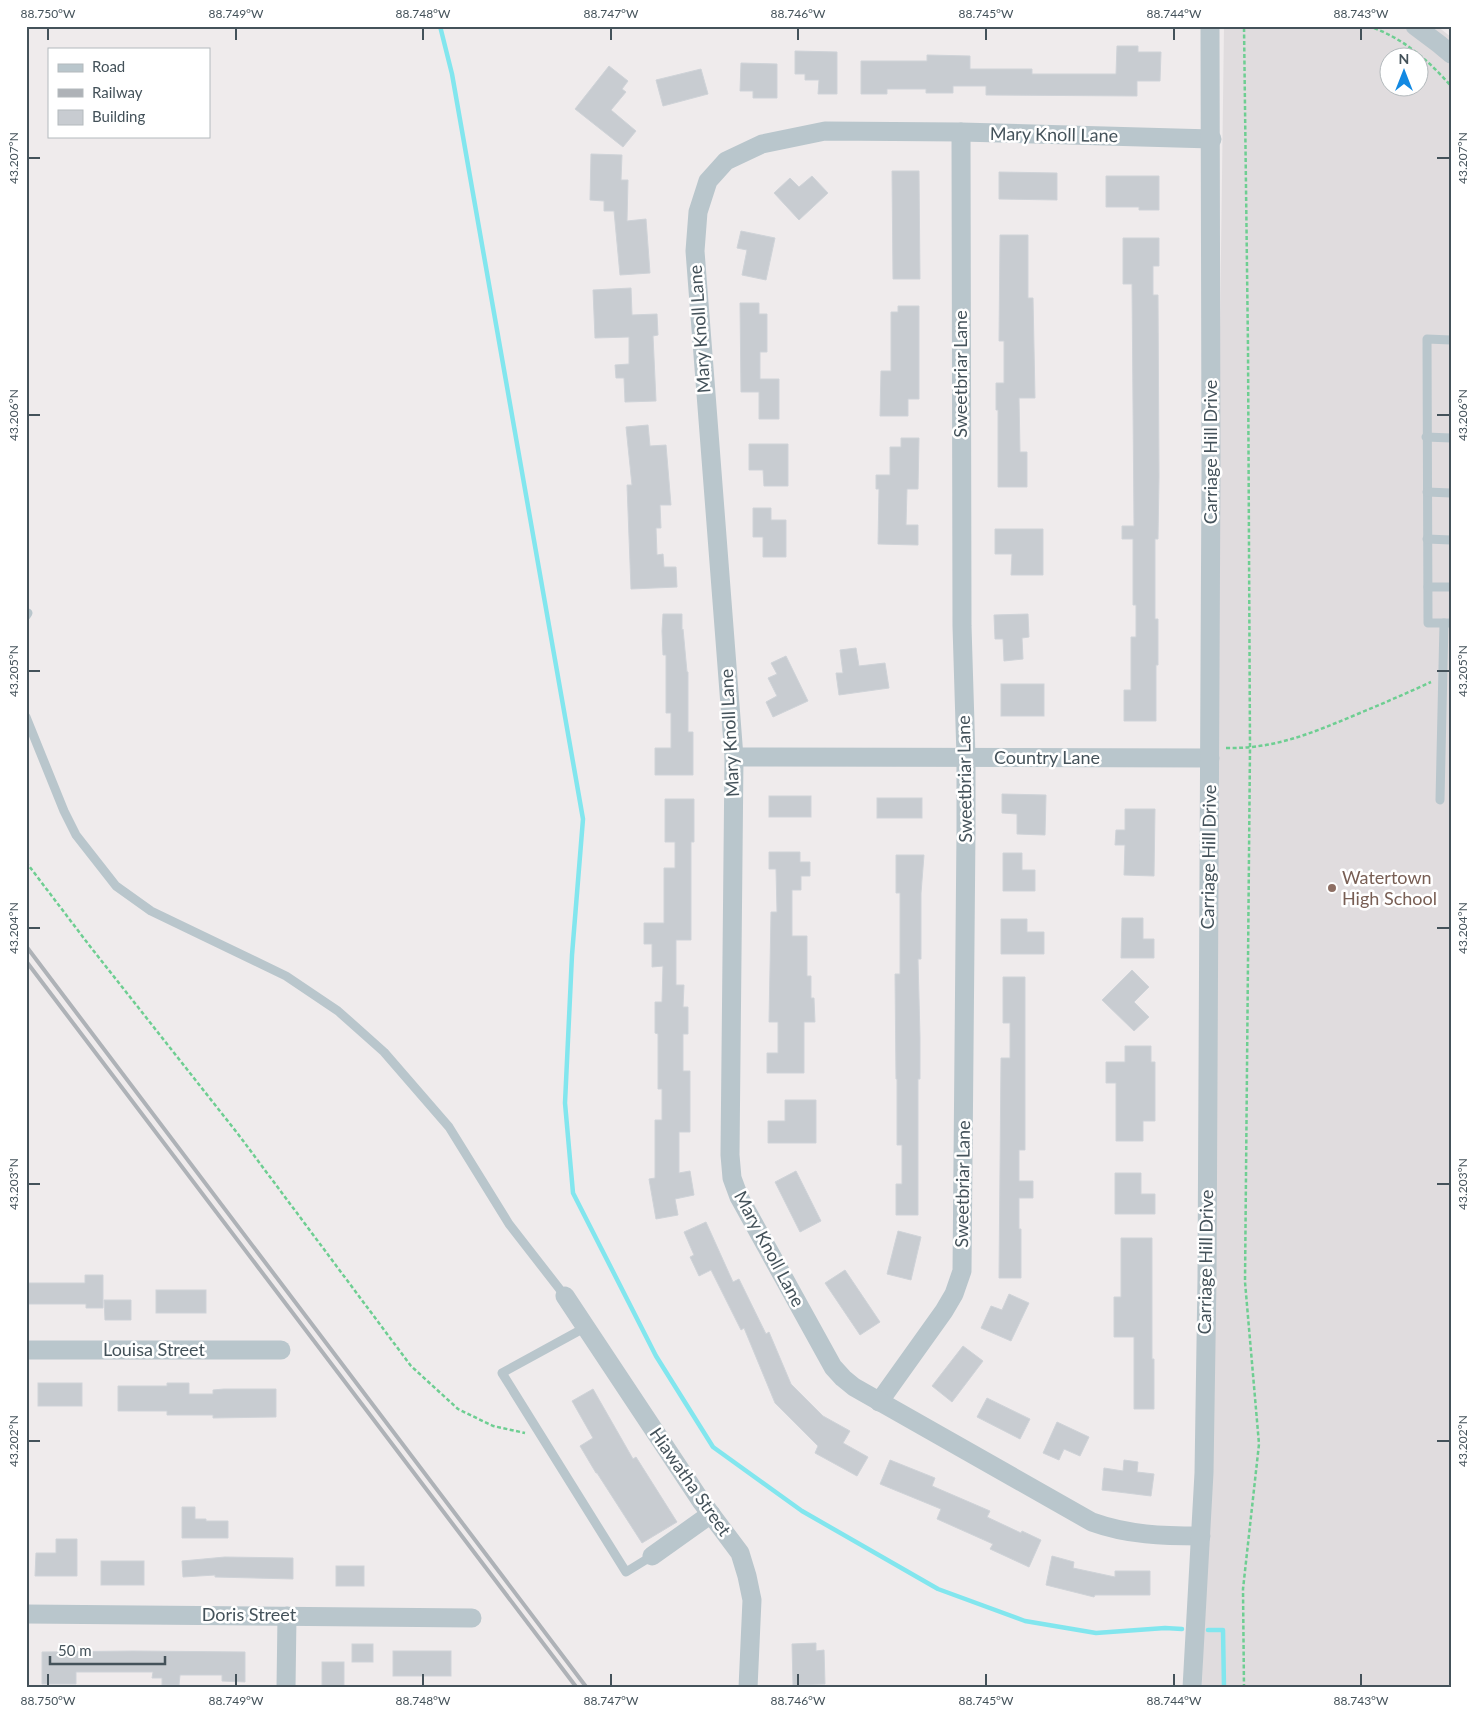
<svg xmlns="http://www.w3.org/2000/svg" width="1477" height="1714" font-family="Lato,sans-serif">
<rect width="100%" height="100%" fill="#efebec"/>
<!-- education -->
<path fill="#e0dcde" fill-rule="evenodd" d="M1224,26h213l14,11v1651h-249zM1390,58h30v30h-30z"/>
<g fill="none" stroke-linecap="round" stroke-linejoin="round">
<!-- stream -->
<g stroke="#82e6ee" stroke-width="4.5">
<polyline points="440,26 452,74 583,819 572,955 565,1103 573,1193 656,1356 713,1447 802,1511 938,1589 1025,1621 1096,1633 1165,1628 1182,1629"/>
<polyline points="1208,1630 1223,1630 1224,1688"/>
</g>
</g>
<!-- building -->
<g fill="#c8ccd1" stroke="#cfd3d8">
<polygon points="1117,46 1138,46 1138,52 1161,52 1160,81 1137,81 1137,96 986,95 986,86 953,86 953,93 926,93 926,89 887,89 887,94 861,94 861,61 927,61 927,55 970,56 970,69 1032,69 1032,74 1116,74"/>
<polygon points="795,51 837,52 837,94 818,94 819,80 805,80 805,74 795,74"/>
<polygon points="741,63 777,64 777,98 753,98 753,91 740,91"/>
<polygon points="609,66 628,81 622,89 626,92 611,110 636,131 623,147 575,109"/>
<polygon points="701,69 708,94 663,106 656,80"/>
<polygon points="591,154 622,155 621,180 628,180 627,221 646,219 650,273 620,275 614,211 604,211 604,201 590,200"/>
<polygon points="892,171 919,171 920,279 893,279"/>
<polygon points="999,172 1057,173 1057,200 999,199"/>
<polygon points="812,176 828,193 799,220 774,193 790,178 799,187"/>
<polygon points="1106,176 1159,176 1159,210 1139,210 1139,207 1106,207"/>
<polygon points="741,231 775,238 766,280 742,275 747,250 737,248"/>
<polygon points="1000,235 1028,235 1028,298 1033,298 1035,398 1019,398 1020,452 1027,452 1027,487 998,487 998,410 996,410 996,383 1004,383 1004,341 999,341"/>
<polygon points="1123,238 1159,238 1159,266 1153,266 1153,295 1158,295 1159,477 1158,539 1155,539 1155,619 1158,619 1158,665 1156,665 1156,721 1124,721 1124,690 1131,690 1131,637 1136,637 1136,605 1133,605 1133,539 1122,539 1122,526 1134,526 1132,284 1123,284"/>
<polygon points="631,288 632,315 657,314 658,335 653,336 656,401 625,402 624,378 616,378 615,365 629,364 629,337 595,338 593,290"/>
<polygon points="740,303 759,303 759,314 767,314 767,352 760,352 760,379 779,379 779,419 759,419 759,392 741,392"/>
<polygon points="898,306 919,306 919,399 908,399 908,416 880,416 881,371 891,371 891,312 898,312"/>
<polygon points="648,425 650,446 666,445 671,505 660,505 661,528 656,528 657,555 663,554 664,567 676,567 677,587 631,589 627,485 632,485 626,427"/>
<polygon points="901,438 919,438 918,489 907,489 906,525 918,525 918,545 878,544 879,489 876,489 876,475 890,475 890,447 901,447"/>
<polygon points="749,444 788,444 788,486 764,486 763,470 749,470"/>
<polygon points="753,508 771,508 771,520 786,520 786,557 763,557 763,537 753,537"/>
<polygon points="995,529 1043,529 1043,575 1011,575 1012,554 995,554"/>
<polygon points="663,614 682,614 682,630 683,629 687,672 688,672 688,732 693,732 693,775 655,775 655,748 671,748 671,713 666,713 666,655 663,655 662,631"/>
<polygon points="1028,614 1029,637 1022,638 1023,659 1004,661 1003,639 995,639 994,615"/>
<polygon points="856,648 859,666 885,663 889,688 839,695 836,673 843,673 840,650"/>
<polygon points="786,656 808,701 773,717 766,702 777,696 768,678 777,674 771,663"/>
<rect x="1001" y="684" width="43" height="32"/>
<polygon points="1002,794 1046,795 1045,835 1017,834 1017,814 1002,813"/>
<rect x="769" y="796" width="42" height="21"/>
<rect x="877" y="798" width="45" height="20"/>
<polygon points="665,799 694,799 694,842 691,842 691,940 676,940 676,985 684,985 683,1007 688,1007 688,1034 683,1034 683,1071 690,1071 690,1132 679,1132 679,1173 690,1171 694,1195 675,1199 678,1215 656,1219 649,1179 655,1178 655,1120 662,1120 662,1089 658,1089 658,1034 655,1033 655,1002 662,1002 663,966 652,967 652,944 644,944 644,923 664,923 664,868 675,868 675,842 665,842"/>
<polygon points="1125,809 1155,809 1154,876 1124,875 1125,845 1115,845 1116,830 1125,830"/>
<polygon points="769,852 800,852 800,862 810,862 810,876 801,876 801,890 792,890 792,936 807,936 807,976 811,976 811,998 814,998 815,1022 804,1022 804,1073 767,1073 767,1053 778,1053 778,1022 769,1022 771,912 777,912 776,869 769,869"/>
<polygon points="1003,853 1022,853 1022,870 1035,870 1035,891 1003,891"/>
<polygon points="896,855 924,855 921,893 921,959 918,959 920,1037 920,1079 918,1079 918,1215 896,1215 896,1184 902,1184 902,1145 897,1145 897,1079 896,1079 895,974 900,974 900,893 896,893"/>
<polygon points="1122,918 1143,918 1143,939 1154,939 1154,958 1121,958"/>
<polygon points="1001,919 1027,919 1027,932 1044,932 1044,954 1001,954"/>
<polygon points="1132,970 1149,987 1134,1002 1149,1017 1134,1031 1102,1000"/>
<polygon points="1003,977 1025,977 1025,1150 1019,1150 1019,1181 1033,1181 1033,1198 1019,1198 1019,1229 1021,1229 1021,1278 999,1278 1001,1058 1010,1058 1010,1023 1003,1023"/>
<polygon points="1125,1046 1151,1046 1151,1062 1155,1062 1155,1121 1143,1121 1143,1141 1116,1141 1116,1083 1106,1083 1106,1062 1125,1062"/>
<polygon points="785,1100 816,1100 816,1143 768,1143 768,1121 785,1121"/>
<polygon points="796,1171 821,1221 800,1232 775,1182"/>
<polygon points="1115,1173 1141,1173 1141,1194 1155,1194 1155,1214 1115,1214"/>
<polygon points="706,1222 733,1282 739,1279 766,1334 769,1332 791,1384 823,1416 850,1431 843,1443 868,1457 857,1476 815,1453 818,1446 775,1403 744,1328 741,1330 711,1270 699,1276 690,1257 694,1255 684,1232"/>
<polygon points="898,1231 921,1237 911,1280 887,1274"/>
<polygon points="1121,1238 1152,1238 1152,1359 1154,1359 1154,1409 1134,1409 1134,1337 1114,1337 1114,1297 1121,1297"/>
<polygon points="845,1270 880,1322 860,1335 825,1283"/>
<polygon points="85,1275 103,1275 103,1308 86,1308 86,1304 26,1304 26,1283 85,1283"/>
<rect x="156" y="1290" width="50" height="23"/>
<polygon points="1009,1294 1029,1303 1011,1341 981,1328 991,1306 1002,1310"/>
<polygon points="104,1300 131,1300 131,1320 105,1320"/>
<polygon points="963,1346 983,1361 952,1402 932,1386"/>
<rect x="38" y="1383" width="44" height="23"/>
<polygon points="167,1383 189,1383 189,1394 213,1394 213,1390 224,1389 276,1389 276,1417 213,1418 213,1415 167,1415 167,1411 118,1411 118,1386 167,1386"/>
<polygon points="593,1389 633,1459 636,1457 677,1522 642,1543 597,1473 596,1473 580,1446 593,1438 572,1401"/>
<polygon points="987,1398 1030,1419 1020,1439 977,1417"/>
<polygon points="1057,1422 1089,1437 1080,1456 1064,1449 1059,1460 1043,1453"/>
<polygon points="890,1460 935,1478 932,1486 990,1511 987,1517 1021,1533 1022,1531 1041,1540 1029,1567 990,1549 993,1544 937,1519 941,1509 880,1484"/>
<polygon points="1124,1460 1138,1462 1137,1472 1154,1474 1151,1496 1102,1490 1104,1468 1123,1471"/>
<polygon points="182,1507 195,1507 195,1519 206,1519 206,1521 228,1521 228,1538 182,1538"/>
<polygon points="56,1539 77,1539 77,1576 35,1576 36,1553 56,1553"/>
<polygon points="1052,1556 1074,1562 1073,1568 1115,1577 1115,1571 1150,1571 1150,1595 1095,1595 1094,1597 1046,1585"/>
<polygon points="225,1557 293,1558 293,1579 215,1577 215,1575 183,1577 182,1561"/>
<rect x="101" y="1561" width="43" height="24"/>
<rect x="336" y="1566" width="28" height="20"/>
<polygon points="816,1643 816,1651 824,1650 825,1684 793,1685 792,1644"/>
<rect x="352" y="1644" width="21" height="18"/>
<polygon points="133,1651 245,1652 245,1682 222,1681 222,1675 180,1675 179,1685 162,1685 162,1678 152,1678 153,1672 76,1672 76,1684 42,1684 42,1652"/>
<rect x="393" y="1651" width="58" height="25"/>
<rect x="322" y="1662" width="22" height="26"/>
</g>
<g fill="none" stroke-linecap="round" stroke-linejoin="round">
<!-- path -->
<g stroke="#6ece92" stroke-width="2.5" stroke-dasharray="4 2.5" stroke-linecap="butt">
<path d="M1368,26c34,11 60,34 83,60"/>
<path d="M1226,748c51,1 88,-16 134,-35 24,-10 47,-20 71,-31"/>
<polyline points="26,862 89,945 238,1134 411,1366 458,1409 493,1426 525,1433"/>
<polyline points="1244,1688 1243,1589 1259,1444 1245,1282 1250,748 1248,348 1244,26"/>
</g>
<!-- service -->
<g stroke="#b9c6cc" stroke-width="9">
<polyline points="1451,340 1427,339 1428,623 1451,623"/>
<polyline points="1426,437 1451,438"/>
<polyline points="1427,492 1451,493"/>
<polyline points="1427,539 1451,540"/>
<polyline points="1428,587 1451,587"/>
<polyline points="26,616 28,613"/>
<polyline points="26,717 64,811 76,835 116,886 151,911 286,976 338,1011 384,1052 449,1127 509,1224 565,1296"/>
<polyline points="1440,800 1444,623"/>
<polyline points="586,1327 502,1373 626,1572 652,1556"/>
</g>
<!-- minor -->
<g stroke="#b9c6cc" stroke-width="19">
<polyline points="1415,26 1439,44 1451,54"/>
<polyline points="734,757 1210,758"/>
<polyline points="565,1296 701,1501 740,1553 747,1576 752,1600 748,1688"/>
<polyline points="26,1350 281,1350"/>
<polyline points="879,1402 944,1311 954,1294 962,1271 966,830 966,757 962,626 961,132"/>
<path d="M1201,1536c-38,0 -73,-1 -109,-14l-238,-135 -11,-9 -10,-11 -94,-170 -7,-19 -2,-23 4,-398 -39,-506 3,-39 10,-31 18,-20 36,-17 63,-13 136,1 251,7"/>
<polyline points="652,1556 711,1514"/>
<polyline points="26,1614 472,1618"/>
<polyline points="286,1688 287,1616"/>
<polyline points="1192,1688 1204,1473 1207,1279 1211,469 1210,26"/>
</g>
<!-- rail -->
<g stroke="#aeb2b7" stroke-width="4">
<polyline points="26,946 587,1688"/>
<polyline points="26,961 577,1688"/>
</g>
</g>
<!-- ticks -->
<path fill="none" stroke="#44525a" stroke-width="2" d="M48,28v12M236,28v12M423,28v12M611,28v12M798,28v12M986,28v12M1174,28v12M1361,28v12M28,158h12M1437,158h13M28,415h12M1437,415h13M28,671h12M1437,671h13M28,928h12M1437,928h13M28,1184h12M1437,1184h13M28,1441h12M1437,1441h13M48,1674v12M236,1674v12M423,1674v12M611,1674v12M798,1674v12M986,1674v12M1174,1674v12M1361,1674v12"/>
<!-- markers -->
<circle fill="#8d6e63" stroke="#fff" stroke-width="2" cx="1332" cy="888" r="5"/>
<g text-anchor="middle" stroke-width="5" stroke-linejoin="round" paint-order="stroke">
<!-- street labels -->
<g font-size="18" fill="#44525a" stroke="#fff">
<text transform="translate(1054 135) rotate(1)" y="6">Mary Knoll Lane</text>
<text transform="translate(700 329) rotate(-94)" y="6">Mary Knoll Lane</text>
<text transform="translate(961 374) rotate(-90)" y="6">Sweetbriar Lane</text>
<text transform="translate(1211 452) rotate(-90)" y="6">Carriage Hill Drive</text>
<text transform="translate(730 733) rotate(-93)" y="6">Mary Knoll Lane</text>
<text x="1047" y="764">Country Lane</text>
<text transform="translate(965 779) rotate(-91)" y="6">Sweetbriar Lane</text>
<text transform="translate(1209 857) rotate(-89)" y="6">Carriage Hill Drive</text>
<text transform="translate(963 1184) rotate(-89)" y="6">Sweetbriar Lane</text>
<text transform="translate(769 1249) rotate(62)" y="6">Mary Knoll Lane</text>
<text transform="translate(1206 1262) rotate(-89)" y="6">Carriage Hill Drive</text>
<text x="154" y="1356">Louisa Street</text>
<text transform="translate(690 1482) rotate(55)" y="6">Hiawatha Street</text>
<text x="249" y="1621">Doris Street</text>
</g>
<!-- education labels -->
<g font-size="18" fill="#785e54" stroke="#fff" text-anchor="start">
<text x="1342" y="884">Watertown<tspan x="1342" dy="21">High School</tspan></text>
</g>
</g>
<!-- border -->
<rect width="1477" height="1714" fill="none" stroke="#ffffff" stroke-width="55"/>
<!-- legend -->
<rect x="48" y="48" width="162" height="90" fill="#ffffff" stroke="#b4babd"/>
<rect x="58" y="64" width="25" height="8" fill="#b9c6cc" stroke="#b4babd"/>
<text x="92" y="72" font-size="15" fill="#44525a">Road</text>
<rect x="58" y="89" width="25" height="8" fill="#aeb2b7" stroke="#b4babd"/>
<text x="92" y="98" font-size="15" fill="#44525a">Railway</text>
<rect x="58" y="110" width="25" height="15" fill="#c8ccd1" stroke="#b4babd"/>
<text x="92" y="122" font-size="15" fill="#44525a">Building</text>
<!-- north arrow -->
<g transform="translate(1404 72)"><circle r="24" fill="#ffffff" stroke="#b4babd"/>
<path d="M0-4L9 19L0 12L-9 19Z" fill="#1389e2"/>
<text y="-8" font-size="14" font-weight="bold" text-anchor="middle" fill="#44525a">N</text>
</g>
<!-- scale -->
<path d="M50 1656v8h115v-8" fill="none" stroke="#44525a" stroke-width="2.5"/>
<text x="58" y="1656" font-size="15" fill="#44525a" stroke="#ffffff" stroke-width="4" paint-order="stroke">50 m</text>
<rect x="28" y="28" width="1422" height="1658" fill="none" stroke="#44525a" stroke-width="2"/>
<g font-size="12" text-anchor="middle" fill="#44525a">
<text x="48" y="18">88.750°W</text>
<text x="236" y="18">88.749°W</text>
<text x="423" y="18">88.748°W</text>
<text x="611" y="18">88.747°W</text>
<text x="798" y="18">88.746°W</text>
<text x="986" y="18">88.745°W</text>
<text x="1174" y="18">88.744°W</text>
<text x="1361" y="18">88.743°W</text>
<text transform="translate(14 158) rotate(-90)" y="4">43.207°N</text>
<text transform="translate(1463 158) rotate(-90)" y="4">43.207°N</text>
<text transform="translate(14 415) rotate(-90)" y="4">43.206°N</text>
<text transform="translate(1463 415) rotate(-90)" y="4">43.206°N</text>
<text transform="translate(14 671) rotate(-90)" y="4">43.205°N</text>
<text transform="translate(1463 671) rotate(-90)" y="4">43.205°N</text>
<text transform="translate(14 928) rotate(-90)" y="4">43.204°N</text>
<text transform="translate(1463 928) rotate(-90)" y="4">43.204°N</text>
<text transform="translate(14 1184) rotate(-90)" y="4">43.203°N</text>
<text transform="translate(1463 1184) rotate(-90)" y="4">43.203°N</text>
<text transform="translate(14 1441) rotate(-90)" y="4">43.202°N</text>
<text transform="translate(1463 1441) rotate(-90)" y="4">43.202°N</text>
<text x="48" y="1705">88.750°W</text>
<text x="236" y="1705">88.749°W</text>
<text x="423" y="1705">88.748°W</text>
<text x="611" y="1705">88.747°W</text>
<text x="798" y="1705">88.746°W</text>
<text x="986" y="1705">88.745°W</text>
<text x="1174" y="1705">88.744°W</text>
<text x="1361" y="1705">88.743°W</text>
</g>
</svg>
